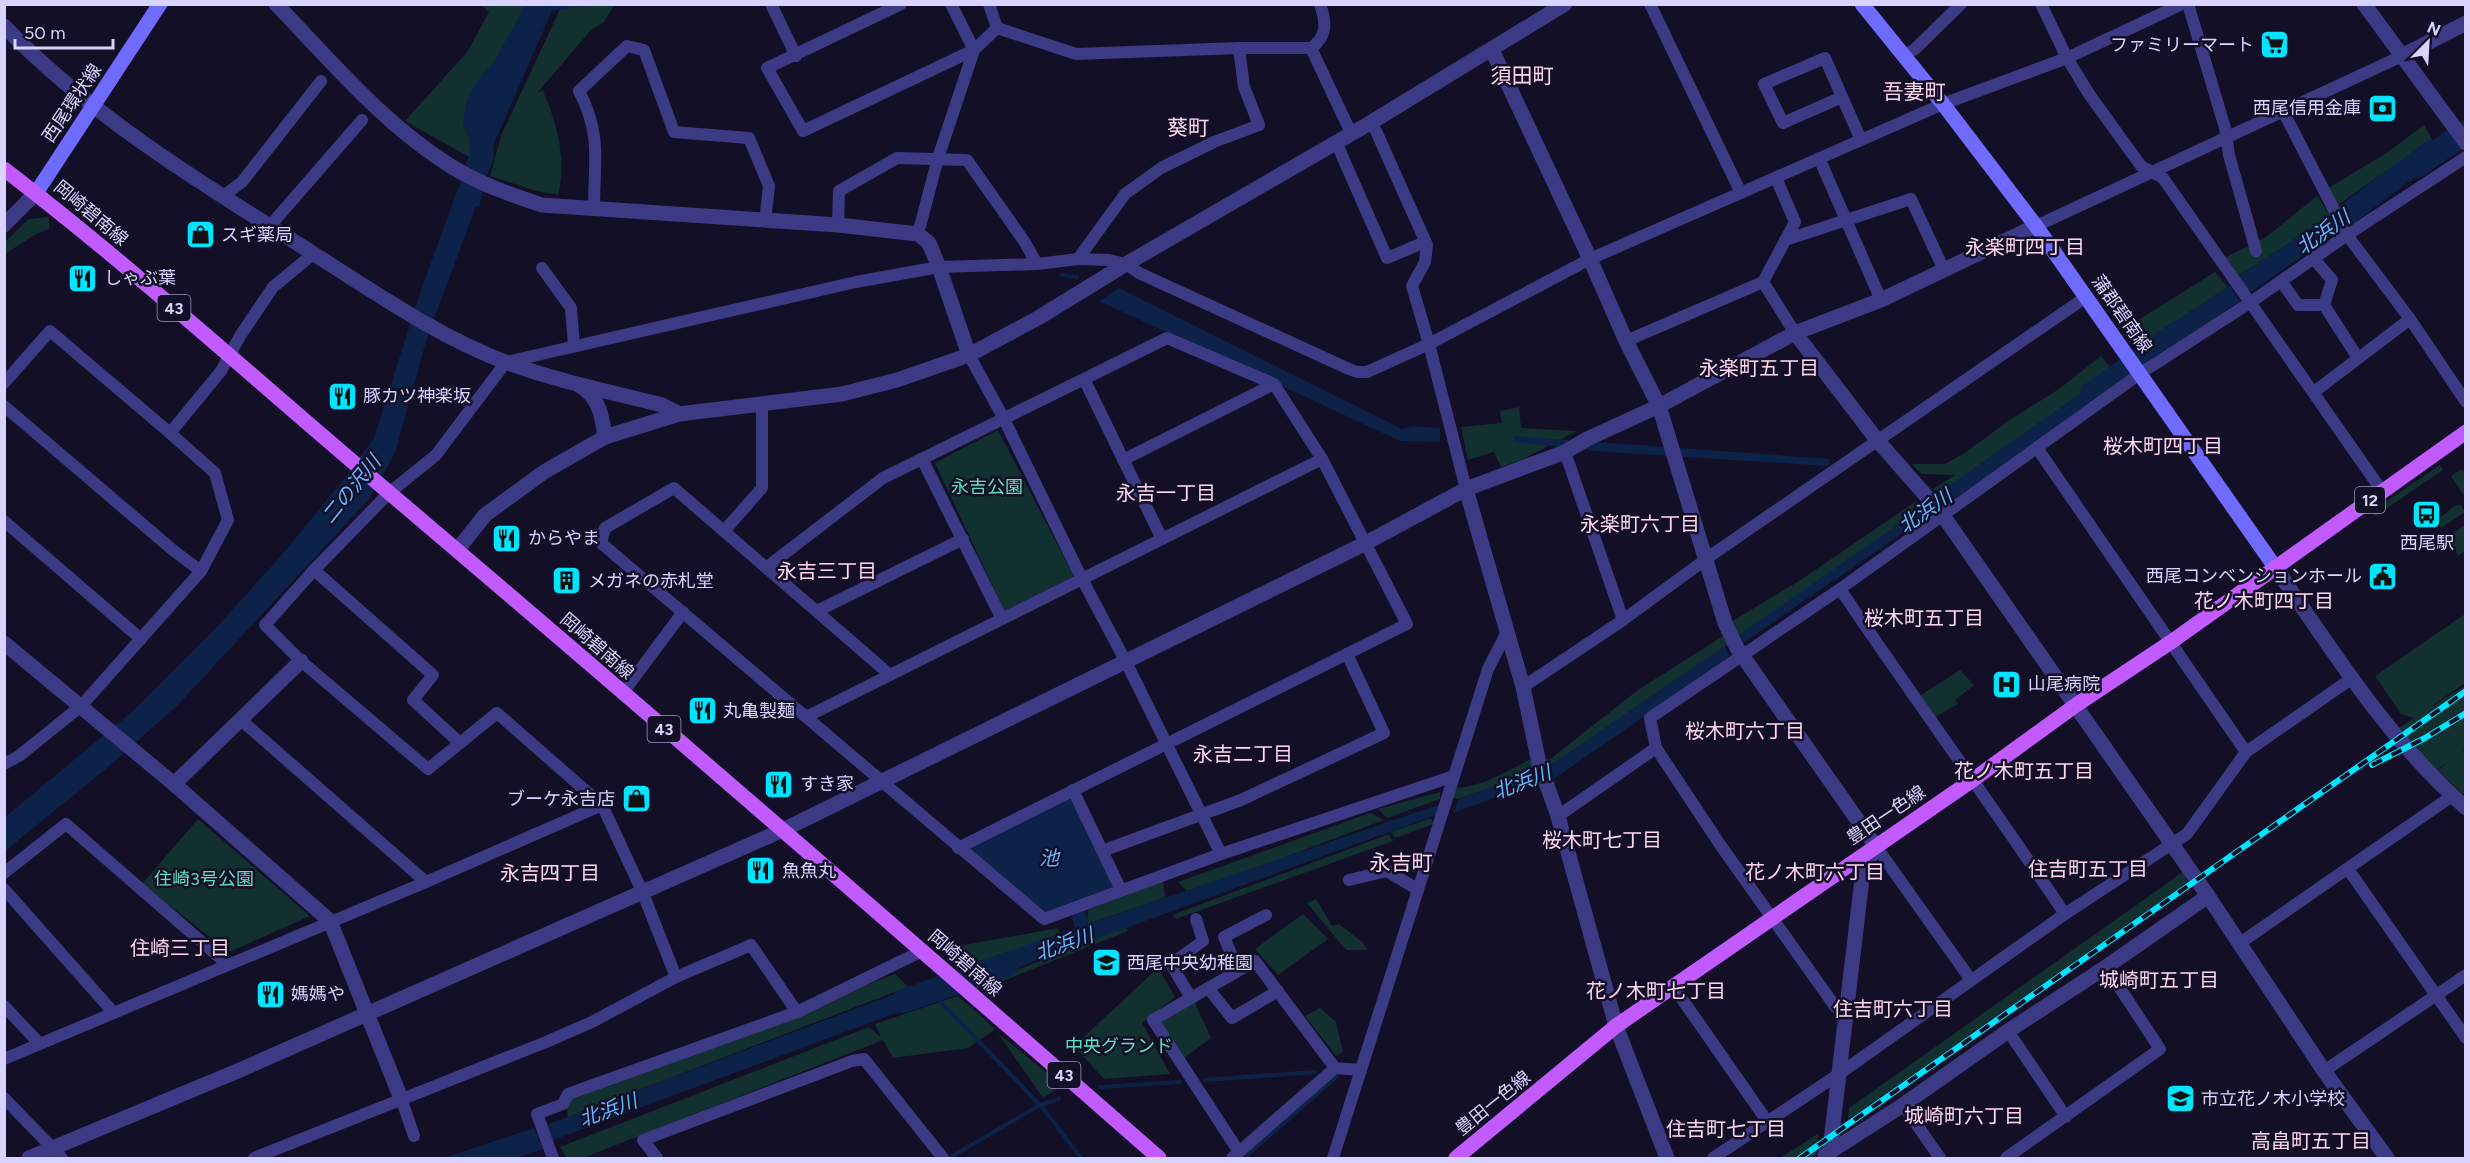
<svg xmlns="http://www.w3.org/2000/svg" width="2470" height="1163" font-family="Figtree,'Noto Sans JP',sans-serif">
<rect width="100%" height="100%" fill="#130f26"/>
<!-- green -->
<g fill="#12302f">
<polygon points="481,5 530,5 503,59 493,57 499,59 470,100 471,158 405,121 468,51 489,12"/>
<path d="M562,5h52l-10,17 -13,8 -53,62 5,-1c14,32 24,69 15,104l-25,-5 -43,-14 11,-40z"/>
<polygon points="2424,125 2432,139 2335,207 2327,189 2388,152"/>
<polygon points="2317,196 2331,216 2235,278 2222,259 2266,237"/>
<polygon points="49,217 49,229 36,234 5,254 5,242 29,219"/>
<polygon points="2215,272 2228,287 2145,341 2132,324"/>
<polygon points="2101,356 2113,371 1938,494 1933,489 1955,475 1922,474 1912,464 1945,464 1965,453 2008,421 2059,389"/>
<polygon points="1519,407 1521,428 1577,431 1521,460 1501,467 1494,452 1468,460 1461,427 1502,423 1500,411"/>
<polygon points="998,430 1074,576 1005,612 935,463"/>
<polygon points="2440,465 2443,470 2375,516 2372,511"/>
<polygon points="2461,469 2465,473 2465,497 2451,476"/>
<polygon points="1915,502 1922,508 1737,638 1729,623 1799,581"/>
<polygon points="2461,505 2465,512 2441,528 2436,521 2454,506"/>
<polygon points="2465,525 2465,551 2458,556 2449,536"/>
<polygon points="2465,614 2465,683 2426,710 2465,686 2466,750 2463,750 2465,754 2466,789 2463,794 2438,770 2447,763 2436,770 2397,729 2414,718 2401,714 2375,676"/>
<polygon points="1723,636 1727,645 1548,767 1542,757 1549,760 1638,690"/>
<polygon points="1960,670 1974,685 1955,700 1958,704 1933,718 1918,697"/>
<path d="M1533,758l3,14 -78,27 -9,-2 2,-9c29,1 57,-18 82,-30z"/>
<polygon points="1440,792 1440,799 1387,818 1378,809"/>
<polygon points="1370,813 1384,820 1189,893 1178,882"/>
<polygon points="1431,818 1433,824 1395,838 1391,832"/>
<polygon points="198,819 310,916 229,952 142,884"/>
<polygon points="1389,834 1393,841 1176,919 1172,915"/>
<polygon points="2183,872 2188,882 1848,1120 1849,1108"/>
<polygon points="1163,879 1165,898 1087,924 1088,910"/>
<polygon points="1316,899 1332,926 1339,924 1362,942 1368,950 1346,950 1307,903"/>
<polygon points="1303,914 1328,939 1278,975 1255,949"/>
<polygon points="1126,926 1128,931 993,985 990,981"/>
<polygon points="1058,928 1061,938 971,965 954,947"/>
<polygon points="1158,968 1175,997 1142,1023 1170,1074 1104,1079 1074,1046"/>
<polygon points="895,974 908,987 568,1117 565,1100"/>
<polygon points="958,996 996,1029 968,1048 893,1058 883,1040 583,1158 567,1158 560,1147 869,1027 881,1037 875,1024"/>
<polygon points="1194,1001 1211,1038 1184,1058 1159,1020"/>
<polygon points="1320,1008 1336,1022 1343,1052 1336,1056 1305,1016"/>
<polygon points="998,1033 1062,1085 1043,1098"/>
<polygon points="1818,1134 1817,1154 1811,1158 1780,1158"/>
</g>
<!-- water -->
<g fill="#0c2248">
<polygon points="534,5 587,5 552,11 492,148 479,207 476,206 427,338 395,453 369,499 178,705 107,768 5,851 5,817 134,710 215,629 280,557 341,483 374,438 420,293 456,194 490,111 471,152 469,113 511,46 505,74"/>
<polygon points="2431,138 2447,153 2350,226 2338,207"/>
<polygon points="2331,216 2338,231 2248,294 2235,278"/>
<polygon points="2230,286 2240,301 2153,359 2143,342"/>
<polygon points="1119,288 1402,429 1412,426 1440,428 1440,442 1400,441 1099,301"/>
<polygon points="2113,371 2122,383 1945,506 1936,495"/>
<polygon points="1514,436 1830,459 1828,466 1607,452 1515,442"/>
<polygon points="1924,507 1929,515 1743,643 1740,634"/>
<polygon points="1725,646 1729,657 1554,779 1548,767"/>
<polygon points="1536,771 1541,781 1453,813 1459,799"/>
<polygon points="1069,795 1115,887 1083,900 1088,924 1441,804 1436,815 983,980 965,966 1075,928 1069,906 1044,916 963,848"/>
<polygon points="924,983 942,996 553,1140 546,1125"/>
<polygon points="534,1128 543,1149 517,1158 444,1158"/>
</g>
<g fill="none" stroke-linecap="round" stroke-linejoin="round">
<!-- stream -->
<g stroke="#0c2248" stroke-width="4">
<polyline points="1061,275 1077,277"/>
<polyline points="933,994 1043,1108 1081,1158"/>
<polyline points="1205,1080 1315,1072"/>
<polyline points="1100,1087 1180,1082"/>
<polyline points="949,1158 1040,1105 1059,1099"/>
<polyline points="1244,1158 1337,1076"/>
</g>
<!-- river -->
<g stroke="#0c2248" stroke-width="24">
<polyline points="478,166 482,156 481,135 475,123 477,108 487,88 503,70 540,4"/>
<polyline points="2416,166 2466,132"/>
<polyline points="2092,394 2176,334"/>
<polyline points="903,1001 1007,965"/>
</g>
<!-- minor -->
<g stroke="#3d3a85" stroke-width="12">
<polyline points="771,4 796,56"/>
<polyline points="901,4 767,68 803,131 974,50 997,28"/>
<polyline points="989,4 997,28"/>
<polyline points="1650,4 1741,193"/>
<polyline points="2041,4 2067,58 2089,94 2141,166 2163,178 2382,491"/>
<polyline points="2188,4 2225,128 2229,155 2256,251"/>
<path d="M997,28l79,26 163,-6h72c17,-12 15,-26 9,-44"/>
<polyline points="1311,48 1351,133"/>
<polyline points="1904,56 1915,49 1961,4"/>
<polyline points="1842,97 1783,123 1764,84 1825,58 1861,140"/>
<polyline points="2283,111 2347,235 2410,319 2466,402"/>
<polyline points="1370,123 1376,131 1427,245 1425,262 1412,286 1429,344 1466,489"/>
<polyline points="1336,142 1387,258 1425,242"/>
<polyline points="1819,158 1881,300"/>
<polyline points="222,197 242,182 321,81"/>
<path d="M594,209c0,-47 8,-74 -15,-118l48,-45 17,4 30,82 75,6 20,48 -4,35"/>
<polyline points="838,225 839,191 897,158 967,160 1024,241 1037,264"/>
<polyline points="2036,226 2402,56"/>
<polyline points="269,227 362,120"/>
<polyline points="918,234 938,158 974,50 951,4"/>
<polyline points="1785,240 1911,199 1944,270"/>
<polyline points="1078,259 1125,194 1161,168 1214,142 1259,125 1244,87 1239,48"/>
<polyline points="2314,259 2332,280 2324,305 2358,358"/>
<polyline points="542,268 571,308 574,346"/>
<polyline points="2281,281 2298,305 2324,305"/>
<polyline points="1763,282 1795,333"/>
<polyline points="1626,341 1763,282 1795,222 1776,178"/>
<polyline points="969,355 1003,417 1082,579 1126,662 1221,854"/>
<polyline points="1084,379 1162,539"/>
<polyline points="4,383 50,331 170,433 221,371 240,336 273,287 313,254"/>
<polyline points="2314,392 2410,319"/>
<polyline points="4,406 174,551 201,571 81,706 19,756 4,764"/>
<polyline points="170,433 215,473 228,520 201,571"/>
<polyline points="2037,448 2246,752"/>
<polyline points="1565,452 1623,620"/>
<polyline points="922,459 1002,619"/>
<polyline points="1123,460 1274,384"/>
<polyline points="4,521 141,639"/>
<polyline points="725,530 762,488 762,403"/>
<polyline points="767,567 883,478 1167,338 1274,384 1322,459 1407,624 958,848"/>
<polyline points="314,570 433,675 413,700 460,743"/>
<path d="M1840,589c74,109 151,215 225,325"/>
<polyline points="817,611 963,539"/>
<polyline points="889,674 674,488 605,528 601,543 1044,919 1221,854 1454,776"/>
<polyline points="1523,687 1623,620 1713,554 2086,297"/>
<polyline points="622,694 683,612"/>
<polyline points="808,716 1322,459"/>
<polyline points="241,720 426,882"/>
<polyline points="1073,790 1121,890"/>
<polyline points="1558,816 1656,748"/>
<polyline points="1875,845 1971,980"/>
<polyline points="1102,851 1241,800 1384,733 1347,654"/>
<polyline points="2348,869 2466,1038"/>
<polyline points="4,873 66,824 227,964"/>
<polyline points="1349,880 1387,871 1417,889"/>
<polyline points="4,889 113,1012"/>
<polyline points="2240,943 2452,796"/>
<polyline points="1238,970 1224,937 1266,915"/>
<polyline points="676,977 642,891 602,805 497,713 428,769 301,661 265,625 314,570 389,493 436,455 506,362 856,282 939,267 1037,264 1078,259 1109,260 1126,264 1139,273 1349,369 1357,372 1367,372 1429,344 1590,259 1943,104 2067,58 2182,4"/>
<polyline points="1673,986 1767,1121"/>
<polyline points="1208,988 1232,1018 1278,991"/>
<polyline points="1191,998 1171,964 1203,941 1196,919"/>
<polyline points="4,1006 40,1044"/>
<polyline points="1845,1016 1834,1005 1721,846 1656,748 1650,718 1840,589 2141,373 2251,302 2347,235 2466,157"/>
<polyline points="2008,1031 2066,1117"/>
<polyline points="4,1059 426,882 602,805"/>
<polyline points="2324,1071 2466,975"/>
<polyline points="4,1098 62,1158"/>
<polyline points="402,1101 414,1136"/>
<polyline points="1903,1105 1940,1158"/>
<polyline points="1239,1152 1153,1020 1255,961 1335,1068"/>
<polyline points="254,1158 546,1042 592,1022 676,977 751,945 797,1012 922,951"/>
<polyline points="553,1158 537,1114 563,1104 568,1094 797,1012"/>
<polyline points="657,1158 643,1140 852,1061 864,1059 943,1158"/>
<polyline points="1232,1158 1335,1068 1361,1070"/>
<polyline points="1333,1158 1488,669 1507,632"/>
<polyline points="1713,1158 1839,1074 2065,914 2187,834 2246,752 2351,679"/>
<polyline points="2006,1158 2160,1049 2106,967"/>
</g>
<!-- tertiary -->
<g stroke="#3d3a85" stroke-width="15">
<path d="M276,4c56,58 109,122 178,164 28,17 58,27 88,37l296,20 80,9 11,9 10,24 30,88"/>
<polyline points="2364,4 2466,143"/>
<path d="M4,26c90,93 202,160 310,228 63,40 125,83 194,109 50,18 103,29 154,42l17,9"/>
<polyline points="1492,50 1590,259 1626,341 1659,406 1725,623 1737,648 1875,845 1862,879 1829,1158"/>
<polyline points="2402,56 2466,23"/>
<polyline points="4,225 36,193"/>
<polyline points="1795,333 1877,440 1942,514 2206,893 2324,1071 2387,1158"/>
<path d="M579,385c20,12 23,30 26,52"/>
<polyline points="1466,489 1523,687 1539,763 1558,816 1616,1026 1667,1158"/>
<polyline points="458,549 485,515 544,472 605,437 679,414 842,394 897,380 969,355 1038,318 1126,264 1370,123 1565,4"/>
<path d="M2275,567c58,85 113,172 191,241"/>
<polyline points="4,643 174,784 330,921 402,1101"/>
<polyline points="174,784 301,661"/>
<polyline points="1825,1155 1903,1105 2008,1031 2106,967 2208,896"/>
<polyline points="29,1158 240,1070 783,830 1364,544 1466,489 1565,452 1587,439 1659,406 1795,333 1881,300 2036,226"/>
</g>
<!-- secondary -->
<g stroke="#6f6bff" stroke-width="15">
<polyline points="1862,4 1943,104 2036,226 2275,567"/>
<polyline points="36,193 160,4"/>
</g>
<!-- primary -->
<g stroke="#c25bff" stroke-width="15">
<path d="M4,169c128,98 246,206 369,310 264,224 526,451 786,679"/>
<polyline points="1456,1158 1616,1026 1974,779 2076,705 2171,642 2466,432"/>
</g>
<defs>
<g id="rail">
<polyline points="2372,765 2425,738 2466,713"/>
<polyline points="1800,1158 2466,691"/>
</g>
</defs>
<!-- rail casing -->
<use href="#rail" stroke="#00e5ff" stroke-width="6"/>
<!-- rail -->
<use href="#rail" stroke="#130f26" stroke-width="4" stroke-dasharray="11" stroke-linecap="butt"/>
</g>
<!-- icons -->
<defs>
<symbol id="supermarket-square" viewBox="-11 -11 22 22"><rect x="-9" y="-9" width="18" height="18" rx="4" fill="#00e5ff" stroke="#130f26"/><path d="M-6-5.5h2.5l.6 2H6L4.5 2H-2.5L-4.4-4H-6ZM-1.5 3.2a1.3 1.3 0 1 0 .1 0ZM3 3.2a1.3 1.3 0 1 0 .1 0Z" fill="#111"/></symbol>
<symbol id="bank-square" viewBox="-11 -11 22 22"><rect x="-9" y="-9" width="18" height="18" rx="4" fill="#00e5ff" stroke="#130f26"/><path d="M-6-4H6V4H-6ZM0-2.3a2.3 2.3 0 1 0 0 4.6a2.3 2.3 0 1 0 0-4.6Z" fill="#111"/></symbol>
<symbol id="shop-square" viewBox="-11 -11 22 22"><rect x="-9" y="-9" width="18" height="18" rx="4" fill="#00e5ff" stroke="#130f26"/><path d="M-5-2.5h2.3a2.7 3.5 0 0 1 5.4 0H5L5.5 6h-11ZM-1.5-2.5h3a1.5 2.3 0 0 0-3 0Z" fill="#111"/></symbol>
<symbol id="restaurant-square" viewBox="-11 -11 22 22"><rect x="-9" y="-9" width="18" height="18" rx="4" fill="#00e5ff" stroke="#130f26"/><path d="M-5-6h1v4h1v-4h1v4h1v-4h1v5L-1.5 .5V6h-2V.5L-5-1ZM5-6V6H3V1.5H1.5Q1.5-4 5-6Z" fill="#111"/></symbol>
<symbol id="bus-square" viewBox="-11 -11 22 22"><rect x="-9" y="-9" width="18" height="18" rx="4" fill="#00e5ff" stroke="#130f26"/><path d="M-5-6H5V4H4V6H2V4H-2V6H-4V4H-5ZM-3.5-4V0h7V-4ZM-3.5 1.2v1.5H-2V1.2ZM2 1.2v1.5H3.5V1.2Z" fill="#111"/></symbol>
<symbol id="civic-square" viewBox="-11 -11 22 22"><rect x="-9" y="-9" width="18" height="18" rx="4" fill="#00e5ff" stroke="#130f26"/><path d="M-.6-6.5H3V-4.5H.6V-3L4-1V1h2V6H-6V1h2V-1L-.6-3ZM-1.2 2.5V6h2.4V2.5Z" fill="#111"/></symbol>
<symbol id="building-square" viewBox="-11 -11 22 22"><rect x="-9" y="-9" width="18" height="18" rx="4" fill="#00e5ff" stroke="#130f26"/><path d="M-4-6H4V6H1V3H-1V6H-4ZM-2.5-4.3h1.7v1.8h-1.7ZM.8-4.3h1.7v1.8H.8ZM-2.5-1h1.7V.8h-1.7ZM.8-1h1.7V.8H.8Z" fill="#111"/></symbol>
<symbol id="hospital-square" viewBox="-11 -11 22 22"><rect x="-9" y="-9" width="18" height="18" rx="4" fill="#00e5ff" stroke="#130f26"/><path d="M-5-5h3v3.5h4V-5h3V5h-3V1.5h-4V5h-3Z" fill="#111"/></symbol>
<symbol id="school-square" viewBox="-11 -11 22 22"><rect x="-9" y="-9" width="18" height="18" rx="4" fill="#00e5ff" stroke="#130f26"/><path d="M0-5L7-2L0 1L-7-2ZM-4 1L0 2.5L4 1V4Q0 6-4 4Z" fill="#111"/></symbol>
</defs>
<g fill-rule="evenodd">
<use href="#supermarket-square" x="2258" y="28" width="33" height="33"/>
<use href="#bank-square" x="2366" y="92" width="33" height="33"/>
<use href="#shop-square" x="184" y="218" width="33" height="33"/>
<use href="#restaurant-square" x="66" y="262" width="33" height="33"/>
<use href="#restaurant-square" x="326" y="380" width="33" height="33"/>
<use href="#bus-square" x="2410" y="498" width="33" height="33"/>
<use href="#restaurant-square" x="490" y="522" width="33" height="33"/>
<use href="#civic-square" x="2366" y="560" width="33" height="33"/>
<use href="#building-square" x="550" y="564" width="33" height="33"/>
<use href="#hospital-square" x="1990" y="668" width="33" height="33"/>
<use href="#restaurant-square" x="686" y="694" width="33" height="33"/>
<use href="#restaurant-square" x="762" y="768" width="33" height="33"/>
<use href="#shop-square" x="620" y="782" width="33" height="33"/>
<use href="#restaurant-square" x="744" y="854" width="33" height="33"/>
<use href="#school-square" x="1090" y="946" width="33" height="33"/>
<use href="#restaurant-square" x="254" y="978" width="33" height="33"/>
<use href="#school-square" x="2164" y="1082" width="33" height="33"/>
</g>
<g text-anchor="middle" stroke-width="5" stroke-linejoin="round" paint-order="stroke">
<!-- shield labels -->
<g fill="#130f26" stroke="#9e99be" stroke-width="1.5">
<rect x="157.5" y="295" width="33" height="26" rx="4.5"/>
<rect x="2355" y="487" width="30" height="26" rx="4.5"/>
<rect x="647.5" y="716" width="33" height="26" rx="4.5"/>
<rect x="1047.5" y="1062" width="33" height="26" rx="4.5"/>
</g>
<g font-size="16" font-weight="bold" fill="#d9d4ff">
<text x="174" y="314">43</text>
<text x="2370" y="506">12</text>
<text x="664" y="735">43</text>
<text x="1064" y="1081">43</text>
</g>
<!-- poi labels -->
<g font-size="18" fill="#d9d4ff" stroke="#130f26" text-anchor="start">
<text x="2254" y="51" text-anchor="end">ファミリーマート</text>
<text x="2361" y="114" text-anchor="end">西尾信用金庫</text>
<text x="221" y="241">スギ薬局</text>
<text x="104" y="284">しゃぶ葉</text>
<text x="363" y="402">豚カツ神楽坂</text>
<text x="528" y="544">からやま</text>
<text x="2427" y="549" text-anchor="middle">西尾駅</text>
<text x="2362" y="582" text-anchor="end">西尾コンベンションホール</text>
<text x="588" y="587">メガネの赤札堂</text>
<text x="2028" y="690">山尾病院</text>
<text x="723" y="717">丸亀製麺</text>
<text x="800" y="790">すき家</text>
<text x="615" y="805" text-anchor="end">ブーケ永吉店</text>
<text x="782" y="877">魚魚丸</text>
<text x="1127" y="969">西尾中央幼稚園</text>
<text x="291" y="1000">媽媽や</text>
<text x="2201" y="1105">市立花ノ木小学校</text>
</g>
<!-- street labels -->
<g font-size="18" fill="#d9d4ff" stroke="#130f26">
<text transform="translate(72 103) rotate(-56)" y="6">西尾環状線</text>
<text transform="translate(91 213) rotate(40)" y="6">岡崎碧南線</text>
<text transform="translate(2122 314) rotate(55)" y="6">蒲郡碧南線</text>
<text transform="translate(597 646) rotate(41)" y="6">岡崎碧南線</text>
<text transform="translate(1886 815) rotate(-34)" y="6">豊田一色線</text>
<text transform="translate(965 963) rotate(41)" y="6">岡崎碧南線</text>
<text transform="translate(1493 1103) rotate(-39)" y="6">豊田一色線</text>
</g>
<!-- park labels -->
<g font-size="18" fill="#5fe0c0" stroke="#130f26">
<text x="987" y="493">永吉公園</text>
<text x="204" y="885">住崎3号公園</text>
<text x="1119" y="1052">中央グランド</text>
</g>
<!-- water labels -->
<g font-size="20" font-style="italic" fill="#62b6ff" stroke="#130f26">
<text transform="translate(2323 232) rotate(-35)" y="7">北浜川</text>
<text transform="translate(351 489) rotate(-51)" y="7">二の沢川</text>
<text transform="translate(1925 511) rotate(-35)" y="7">北浜川</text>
<text transform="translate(1522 782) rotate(-21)" y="7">北浜川</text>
<text x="1049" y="865">池</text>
<text transform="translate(1064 944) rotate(-19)" y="7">北浜川</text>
<text transform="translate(608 1110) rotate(-20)" y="7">北浜川</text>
</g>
<!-- neighbourhood labels -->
<g font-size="20" fill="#ffd6f0" stroke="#130f26">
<text x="2025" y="254">永楽町四丁目</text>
<text x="1759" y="375">永楽町五丁目</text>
<text x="2163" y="453">桜木町四丁目</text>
<text x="1166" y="500">永吉一丁目</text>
<text x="1640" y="531">永楽町六丁目</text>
<text x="827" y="578">永吉三丁目</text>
<text x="2264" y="608">花ノ木町四丁目</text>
<text x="1924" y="625">桜木町五丁目</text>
<text x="1745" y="738">桜木町六丁目</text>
<text x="1243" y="761">永吉二丁目</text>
<text x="2024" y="778">花ノ木町五丁目</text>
<text x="1602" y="847">桜木町七丁目</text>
<text x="2088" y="876">住吉町五丁目</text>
<text x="1815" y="879">花ノ木町六丁目</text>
<text x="550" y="880">永吉四丁目</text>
<text x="180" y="955">住崎三丁目</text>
<text x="2159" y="987">城崎町五丁目</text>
<text x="1656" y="998">花ノ木町七丁目</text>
<text x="1893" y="1016">住吉町六丁目</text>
<text x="1964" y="1123">城崎町六丁目</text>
<text x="1726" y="1136">住吉町七丁目</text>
<text x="2311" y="1148">高畠町五丁目</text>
</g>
<!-- quarter labels -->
<g font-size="21" fill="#ffd6f0" stroke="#130f26">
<text x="1522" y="83">須田町</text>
<text x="1914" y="99">吾妻町</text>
<text x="1188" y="135">葵町</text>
<text x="1401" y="870">永吉町</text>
</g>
</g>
<!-- border -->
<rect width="2470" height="1163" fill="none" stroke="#d9d4ff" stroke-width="12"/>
<!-- north arrow -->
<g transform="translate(2428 42) rotate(24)" stroke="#130f26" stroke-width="4.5" paint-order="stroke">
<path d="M0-4.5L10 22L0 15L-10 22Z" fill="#d9d4ff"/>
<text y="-9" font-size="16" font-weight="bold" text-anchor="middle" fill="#d9d4ff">N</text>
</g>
<!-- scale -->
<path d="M15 39v9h98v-9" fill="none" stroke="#d9d4ff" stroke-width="3"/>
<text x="24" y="39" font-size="18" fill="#d9d4ff" stroke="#130f26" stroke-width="4.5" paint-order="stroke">50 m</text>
</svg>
